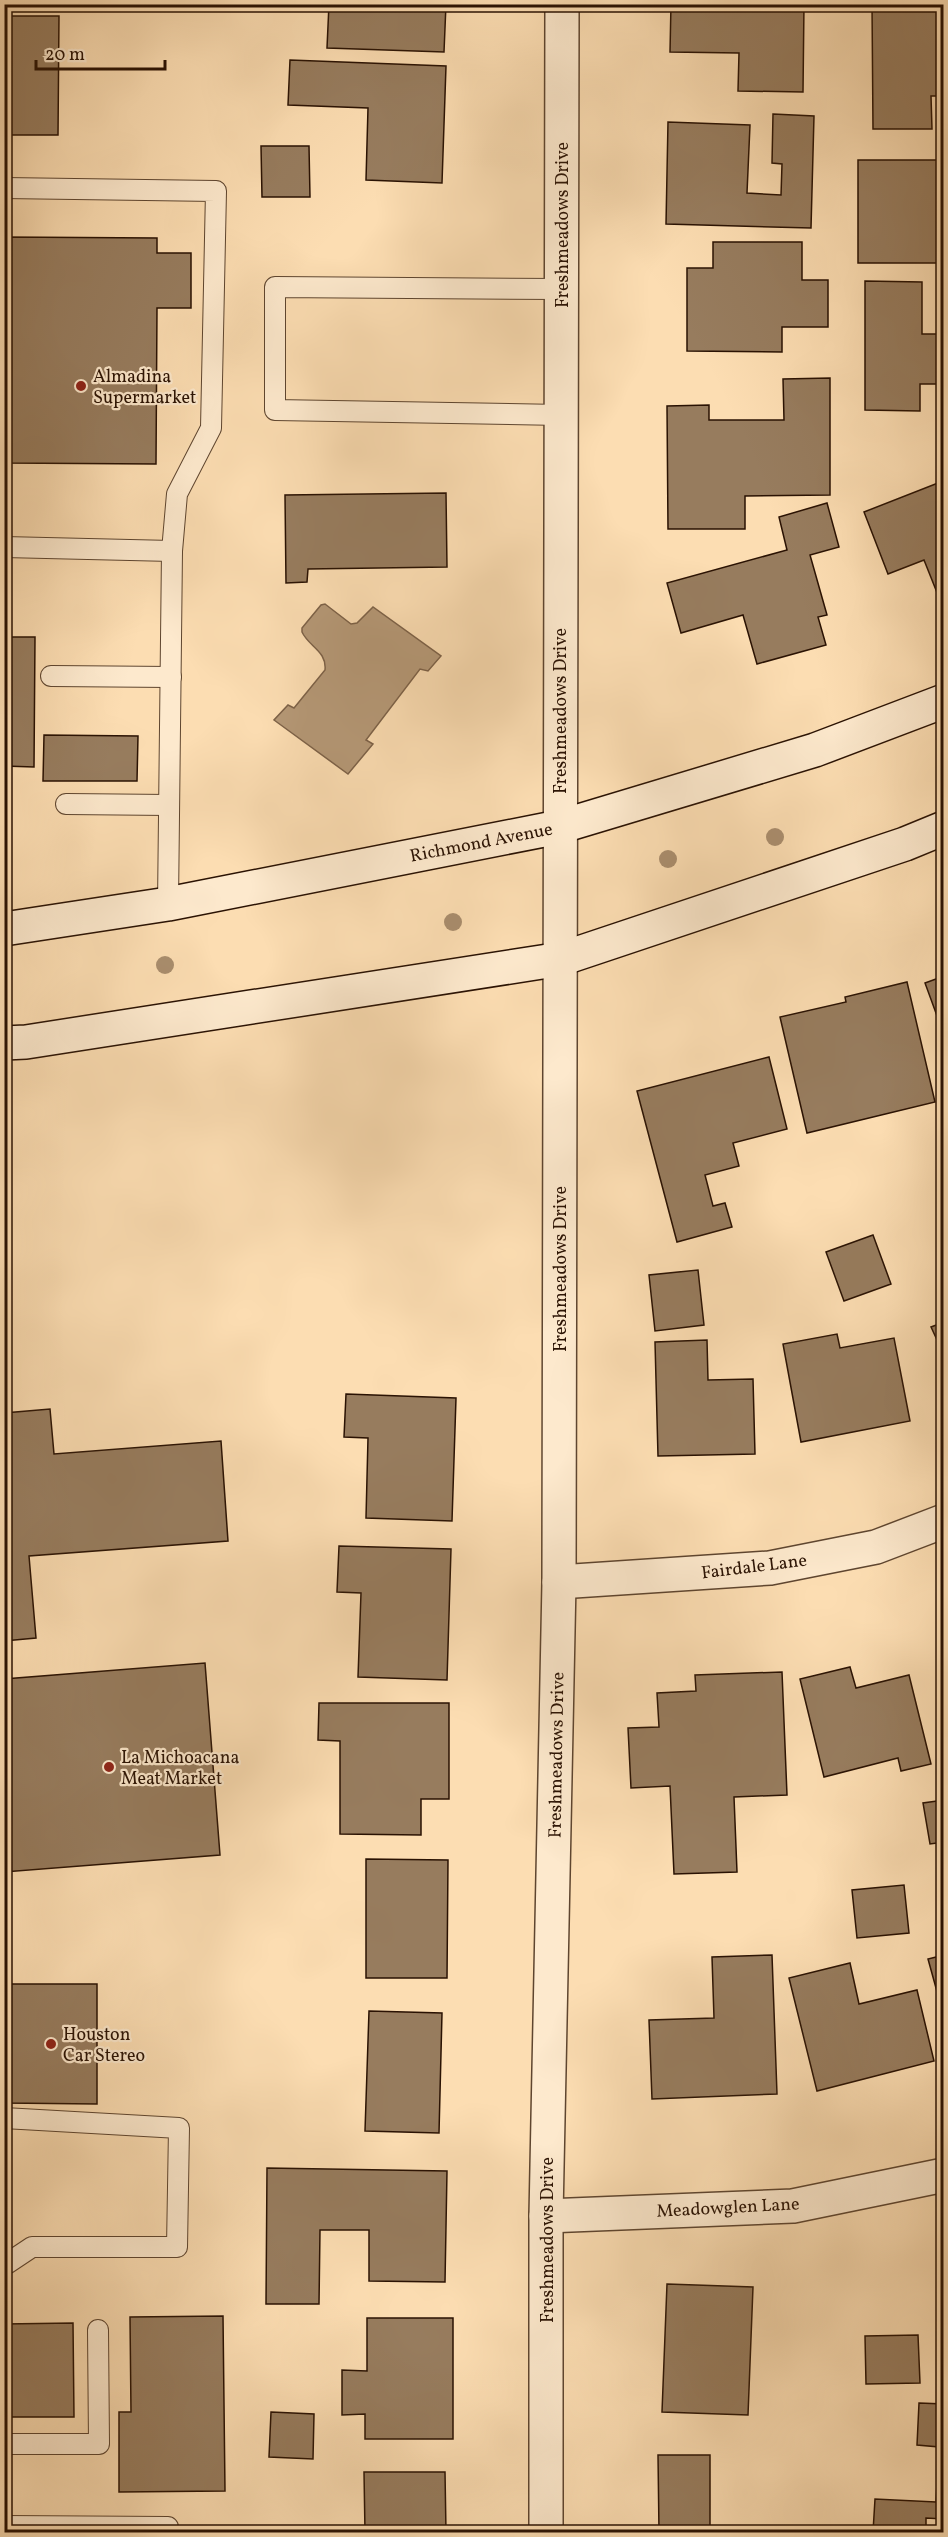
<svg xmlns="http://www.w3.org/2000/svg" width="948" height="2537" font-family="Vollkorn,serif">
<rect width="100%" height="100%" fill="#fcddb2"/>
<filter id="stains"><feTurbulence type="fractalNoise" baseFrequency=".00333" numOctaves="4"/><feColorMatrix values="0 0 0 0 .2 0 0 0 0 .09 0 0 0 0 .02 0 0 0 .5 -.17"/></filter>
<radialGradient id="worn" r=".72"><stop offset=".6" stop-color="#630" stop-opacity="0"/><stop offset="1" stop-color="#630" stop-opacity=".3"/></radialGradient>
<!-- water -->
<path fill="#b59876" stroke="#7d6248" stroke-width="1.5" d="M325,604l26,20 6,-1 16,-16 68,49 -13,15 -8,-2 -54,71 7,4 -25,30 -74,-54 14,-15 6,3 31,-38c2,-19 -16,-23 -23,-38v-4l19,-23z"/>
<!-- building -->
<g fill="#977c5e" stroke="#2a1203" stroke-width="1.5">
<rect x="4" y="4" width="150" height="2"/>
<polygon points="329,4 446,4 444,52 327,48"/>
<polygon points="671,4 804,4 803,92 738,91 739,53 670,52"/>
<polygon points="872,4 944,4 944,96 931,96 932,129 873,129"/>
<polygon points="4,16 59,16 58,135 4,135"/>
<polygon points="290,60 446,66 442,183 366,180 368,108 288,105"/>
<polygon points="773,114 814,116 811,228 666,224 668,122 750,125 747,193 781,195 782,164 772,163"/>
<polygon points="261,146 309,146 310,197 262,197"/>
<rect x="858" y="160" width="86" height="103"/>
<polygon points="4,237 157,238 157,253 191,253 191,308 157,308 156,464 4,463"/>
<polygon points="713,242 802,242 802,280 828,280 828,327 782,327 782,352 687,351 687,268 713,268"/>
<polygon points="865,281 922,282 922,334 944,334 944,415 938,415 938,384 920,384 920,411 865,410"/>
<polygon points="830,378 830,495 745,496 745,529 668,529 667,406 709,405 709,420 784,420 783,379"/>
<polygon points="938,483 944,497 944,593 938,595 924,560 888,574 864,512"/>
<polygon points="446,493 447,567 308,569 307,582 286,583 285,495"/>
<polygon points="827,503 839,547 810,555 827,615 818,617 826,645 757,664 743,615 681,633 667,583 787,550 779,517"/>
<polygon points="4,637 35,637 34,767 4,766"/>
<polygon points="44,735 138,736 137,781 43,781"/>
<polygon points="944,976 944,1035 925,983"/>
<polygon points="907,982 935,1102 807,1133 780,1017 846,1002 845,997"/>
<polygon points="769,1057 787,1129 733,1143 739,1166 705,1175 713,1206 725,1203 732,1227 677,1242 637,1091"/>
<polygon points="873,1235 891,1284 844,1301 826,1252"/>
<polygon points="698,1270 704,1325 655,1331 649,1275"/>
<polygon points="944,1322 944,1355 931,1327"/>
<polygon points="837,1334 840,1348 894,1338 910,1421 801,1442 783,1344"/>
<polygon points="707,1340 708,1380 753,1379 755,1454 658,1456 655,1342"/>
<polygon points="346,1394 456,1398 452,1521 366,1518 368,1438 344,1437"/>
<polygon points="50,1409 54,1454 221,1441 228,1541 29,1556 36,1638 4,1641 4,1413"/>
<polygon points="339,1546 451,1549 447,1680 358,1677 361,1593 337,1592"/>
<polygon points="205,1663 220,1855 4,1872 4,1679"/>
<polygon points="850,1667 856,1688 909,1675 931,1764 901,1771 898,1758 824,1777 800,1679"/>
<polygon points="782,1672 787,1795 734,1797 737,1872 674,1874 670,1786 631,1788 628,1728 659,1727 657,1693 696,1691 695,1675"/>
<polygon points="319,1703 449,1703 449,1799 421,1799 421,1835 340,1834 340,1741 318,1740"/>
<polygon points="944,1800 944,1842 930,1844 923,1803"/>
<polygon points="366,1859 448,1860 447,1978 366,1978"/>
<polygon points="904,1885 909,1933 857,1938 852,1890"/>
<polygon points="772,1955 777,2094 652,2099 649,2020 714,2018 712,1957"/>
<polygon points="944,1955 944,2017 928,1959"/>
<polygon points="850,1963 859,2004 917,1990 934,2061 817,2091 789,1978"/>
<polygon points="4,1984 97,1984 97,2104 4,2103"/>
<polygon points="369,2011 442,2013 439,2133 365,2131"/>
<polygon points="267,2168 447,2171 445,2282 369,2281 369,2230 320,2230 319,2304 266,2304"/>
<polygon points="667,2284 753,2287 748,2415 662,2412"/>
<polygon points="223,2316 225,2491 119,2492 119,2412 131,2412 130,2317"/>
<polygon points="367,2318 453,2318 453,2439 365,2439 365,2414 342,2415 342,2370 367,2371"/>
<polygon points="73,2323 74,2417 4,2417 4,2324"/>
<polygon points="918,2335 920,2383 866,2384 865,2336"/>
<polygon points="919,2403 944,2404 944,2519 926,2518 926,2532 873,2532 875,2499 936,2502 939,2447 917,2445"/>
<polygon points="271,2412 314,2414 313,2459 269,2457"/>
<polygon points="658,2455 710,2455 710,2532 659,2532"/>
<polygon points="364,2472 445,2472 446,2532 365,2532"/>
</g>
<g fill="none" stroke-linecap="round" stroke-linejoin="round">
<defs>
<g id="service">
<polyline points="4,188 216,191 211,428 177,494 172,551 168,904"/>
<polyline points="561,415 275,410 275,287 561,289"/>
<polyline points="4,547 172,551"/>
<polyline points="51,676 171,677"/>
<polyline points="66,804 169,805"/>
<polyline points="4,2118 179,2128 177,2247 32,2247 8,2263 4,2264"/>
<polyline points="4,2444 99,2444 98,2330"/>
<polyline points="4,2526 168,2527 168,2532"/>
</g>
<g id="minor">
<polyline points="559,1582 770,1568 876,1547 944,1521"/>
<polyline points="546,2216 793,2206 944,2175"/>
<polyline points="546,2532 546,2216 559,1582 562,4"/>
</g>
<g id="secondary">
<polyline points="4,929 168,904 559,827 815,750 944,701"/>
<polyline points="4,1043 26,1042 561,959 905,844 944,828"/>
</g>
</defs>
<!-- service casing -->
<use href="#service" stroke="#5e452f" stroke-width="22"/>
<!-- minor casing -->
<use href="#minor" stroke="#5e452f" stroke-width="36"/>
<!-- secondary casing -->
<use href="#secondary" stroke="#2a1203" stroke-width="36"/>
<!-- service -->
<use href="#service" stroke="#fde9cd" stroke-width="20"/>
<!-- minor -->
<use href="#minor" stroke="#fde9cd" stroke-width="33"/>
<!-- secondary -->
<use href="#secondary" stroke="#fde9cd" stroke-width="33"/>
</g>
<!-- trees -->
<g fill="#aa8e6e">
<circle cx="775" cy="837" r="9"/>
<circle cx="668" cy="859" r="9"/>
<circle cx="453" cy="922" r="9"/>
<circle cx="165" cy="965" r="9"/>
</g>
<!-- markers -->
<g fill="#8f2418" stroke="#fde9cd" stroke-width="2">
<circle cx="81" cy="386" r="6"/>
<circle cx="109" cy="1767" r="6"/>
<circle cx="51" cy="2044" r="6"/>
</g>
<g text-anchor="middle" stroke-width="4.5" stroke-linejoin="round" paint-order="stroke">
<!-- street labels -->
<g font-size="18" fill="#2a1203" stroke="#fde9cd">
<text transform="translate(562 225) rotate(-90)" y="6">Freshmeadows Drive</text>
<text transform="translate(560 711) rotate(-90)" y="6">Freshmeadows Drive</text>
<text transform="translate(481 842) rotate(-11)" y="6">Richmond Avenue</text>
<text transform="translate(560 1269) rotate(-90)" y="6">Freshmeadows Drive</text>
<text transform="translate(754 1566) rotate(-7)" y="6">Fairdale Lane</text>
<text transform="translate(556 1755) rotate(-89)" y="6">Freshmeadows Drive</text>
<text transform="translate(728 2207) rotate(-3)" y="6">Meadowglen Lane</text>
<text transform="translate(547 2240) rotate(-90)" y="6">Freshmeadows Drive</text>
</g>
<!-- poi labels -->
<g font-size="18" fill="#2a1203" stroke="#fde9cd" text-anchor="start">
<text x="93" y="382">Almadina<tspan x="93" dy="21">Supermarket</tspan></text>
<text x="121" y="1763">La Michoacana<tspan x="121" dy="21">Meat Market</tspan></text>
<text x="63" y="2040">Houston<tspan x="63" dy="21">Car Stereo</tspan></text>
</g>
</g>
<!-- margin -->
<rect width="948" height="2537" fill="none" stroke="#fcddb2" stroke-width="24"/>
<rect x="6" y="6" width="936" height="2525" fill="none" stroke="#2a1203" stroke-width="3"/>
<rect x="12" y="12" width="924" height="2513" fill="none" stroke="#2a1203" stroke-width="1.5"/>
<!-- scale -->
<path d="M36 60v9h129v-9" fill="none" stroke="#2a1203" stroke-width="3"/>
<text x="45" y="60" font-size="18" fill="#2a1203" stroke="#fde9cd" stroke-width="4.5" paint-order="stroke">20 m</text>
<rect width="100%" height="100%" filter="url(#stains)"/>
<rect width="100%" height="100%" fill="url(#worn)"/>
</svg>
